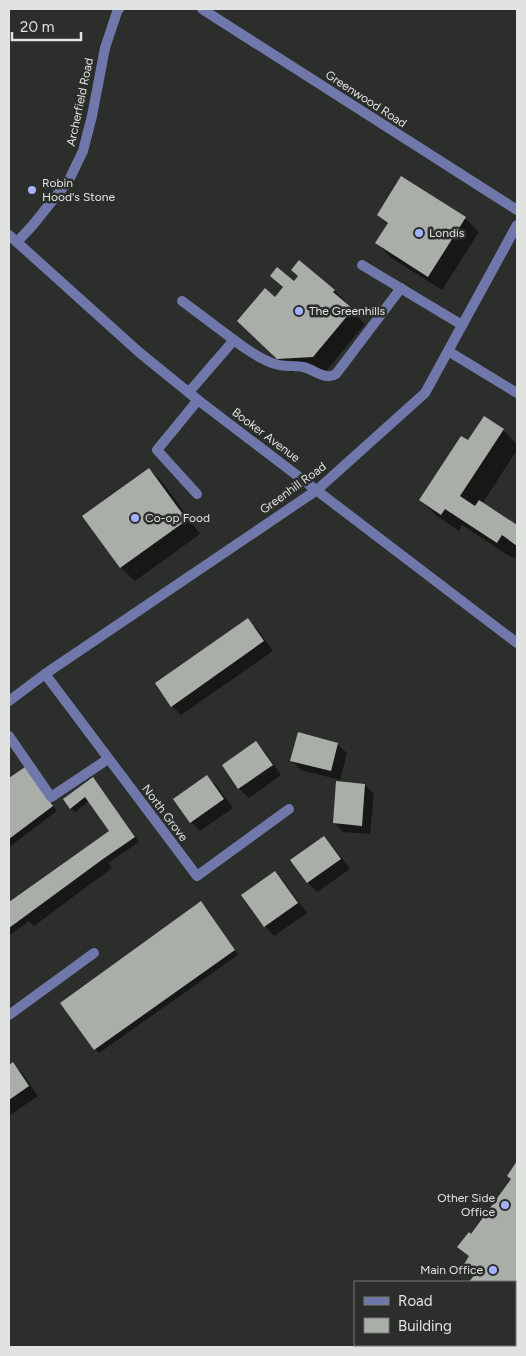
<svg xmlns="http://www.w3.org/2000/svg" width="526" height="1356" font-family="Figtree,sans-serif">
<rect width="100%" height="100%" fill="#2b2e2a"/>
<!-- shadow -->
<g fill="#0007">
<polygon points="401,178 465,218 479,232 442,290 390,257 377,243 388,225 378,215"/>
<polygon points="271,276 294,283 334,290 348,304 346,306 365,324 327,370 291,372 239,321 275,298 284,288"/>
<polygon points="503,430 517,444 517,450 482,504 517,527 517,554 514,559 462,525 459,531 437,516 421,500 468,442"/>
<polygon points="149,469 163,483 200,534 135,581 121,568 84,516"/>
<polygon points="248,619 257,629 273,651 181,715 172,706"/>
<polygon points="256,743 265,752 281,775 249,798 239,788 224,766"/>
<polygon points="337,744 347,753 340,780 301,770 292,761"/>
<polygon points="24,768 57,811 9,847 9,780"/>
<polygon points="207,777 217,786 233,808 200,831 191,822"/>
<polygon points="93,778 97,783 139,842 108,863 112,868 34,926 29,921 9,936 9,904 110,831 89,801 75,812 71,808"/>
<polygon points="365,785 374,794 370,834 343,832 334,822"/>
<polygon points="324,837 333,847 350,869 317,892 308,883 292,860"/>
<polygon points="275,872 284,882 307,913 274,936 265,926 243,895"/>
<polygon points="201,903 206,907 238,955 99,1053 95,1049"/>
<polygon points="13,1064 22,1073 38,1096 9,1116 9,1066"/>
<polygon points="517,1163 517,1306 515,1304 515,1282 471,1282 475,1276 465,1265 470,1257 471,1235 512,1179 508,1176"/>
<polygon points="427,1345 479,1345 480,1347 425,1347"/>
</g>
<!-- building -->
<g fill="#aaaea9">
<polygon points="401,176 466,217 428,277 375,243 388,223 377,215"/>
<polygon points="299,260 335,290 333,292 353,309 313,357 277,359 237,321 265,288 275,297 283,287 270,276 277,267 294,281 298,276 291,270"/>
<polygon points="484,416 504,429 460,496 475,506 479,500 517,525 517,546 502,535 497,543 445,509 441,515 419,500 461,436 468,440"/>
<polygon points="149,468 187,520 120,568 82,516"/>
<polygon points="248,618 264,641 171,707 155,683"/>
<polygon points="298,732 338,743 331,771 290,761"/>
<polygon points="256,741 273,765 238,789 222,765"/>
<polygon points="25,767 53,806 9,839 9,778"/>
<polygon points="207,775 224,799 190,823 173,799"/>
<polygon points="93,777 135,837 103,859 9,928 9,902 109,831 85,797 70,809 63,799"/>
<polygon points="336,781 365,784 362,826 333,823"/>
<polygon points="324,836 341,859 307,883 290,860"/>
<polygon points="275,871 298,903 264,927 241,895"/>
<polygon points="201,901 235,950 94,1050 60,1003"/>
<polygon points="13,1062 29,1086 9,1100 9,1065"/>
<polygon points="517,1161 517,1305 515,1303 515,1282 469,1282 475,1274 463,1266 469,1256 457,1247 469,1232 471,1234 511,1179 507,1176"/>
<polygon points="426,1345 479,1345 482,1347 424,1347"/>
</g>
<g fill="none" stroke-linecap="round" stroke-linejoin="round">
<!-- service -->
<g stroke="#7078ab" stroke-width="10">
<polyline points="362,265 462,325"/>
<polyline points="182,301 234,340"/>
<polyline points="448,351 517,393"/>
<path d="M189,392l45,-52c10,8 28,20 41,24 9,3 19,1 28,3 11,2 22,14 33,7l65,-86"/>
<polyline points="197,494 157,450 198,400"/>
<polyline points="9,736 51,797 108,759"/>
<polyline points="9,1015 94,953"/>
</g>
<!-- minor -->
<g stroke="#7078ab" stroke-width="10">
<polyline points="202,9 517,210"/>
<polyline points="9,235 140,353 198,400 517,643"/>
<polyline points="17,242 32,226 69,180 83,151 92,116 105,48 117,12 119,9"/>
<polyline points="45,674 197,876 289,809"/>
<polyline points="9,701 45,674 317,490 425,393 517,225"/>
</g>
</g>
<!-- markers -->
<g fill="#a6b1fc" stroke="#2b2e2a" stroke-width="2">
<circle cx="32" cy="190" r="5"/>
<circle cx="419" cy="233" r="5"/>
<circle cx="299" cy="311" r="5"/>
<circle cx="135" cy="518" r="5"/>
<circle cx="505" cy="1205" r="5"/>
<circle cx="493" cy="1270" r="5"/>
</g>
<g text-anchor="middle" stroke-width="5" stroke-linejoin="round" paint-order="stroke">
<!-- street labels -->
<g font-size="12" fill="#e1e3e0" stroke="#2b2e2a">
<text transform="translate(366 99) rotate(33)" y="4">Greenwood Road</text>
<text transform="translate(80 102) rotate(-78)" y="4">Archerfield Road</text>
<text transform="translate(266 435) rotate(37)" y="4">Booker Avenue</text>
<text transform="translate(293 488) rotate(-36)" y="4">Greenhill Road</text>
<text transform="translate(165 813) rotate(53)" y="4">North Grove</text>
</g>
<!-- poi labels -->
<g font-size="12" fill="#e1e3e0" stroke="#2b2e2a" text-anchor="start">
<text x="42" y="187">Robin<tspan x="42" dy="14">Hood's Stone</tspan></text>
<text x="429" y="237">Londis</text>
<text x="309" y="315">The Greenhills</text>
<text x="145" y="522">Co-op Food</text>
<text x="495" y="1202" text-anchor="end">Other Side<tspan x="495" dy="14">Office</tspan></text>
<text x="483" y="1274" text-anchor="end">Main Office</text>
</g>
</g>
<!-- border -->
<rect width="526" height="1356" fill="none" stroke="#e1e3e0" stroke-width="20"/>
<!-- legend -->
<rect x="354" y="1281" width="162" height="65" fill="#2b2e2a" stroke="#747673"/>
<rect x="364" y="1297" width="25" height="8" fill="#7078ab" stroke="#747673"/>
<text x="398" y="1306" font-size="15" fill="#e1e3e0">Road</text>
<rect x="364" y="1318" width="25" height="15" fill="#aaaea9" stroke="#747673"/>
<text x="398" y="1331" font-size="15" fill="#e1e3e0">Building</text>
<!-- scale -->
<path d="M12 32v8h69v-8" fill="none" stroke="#e1e3e0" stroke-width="2.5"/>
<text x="20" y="32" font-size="15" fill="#e1e3e0" stroke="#2b2e2a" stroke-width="4" paint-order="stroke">20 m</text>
</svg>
